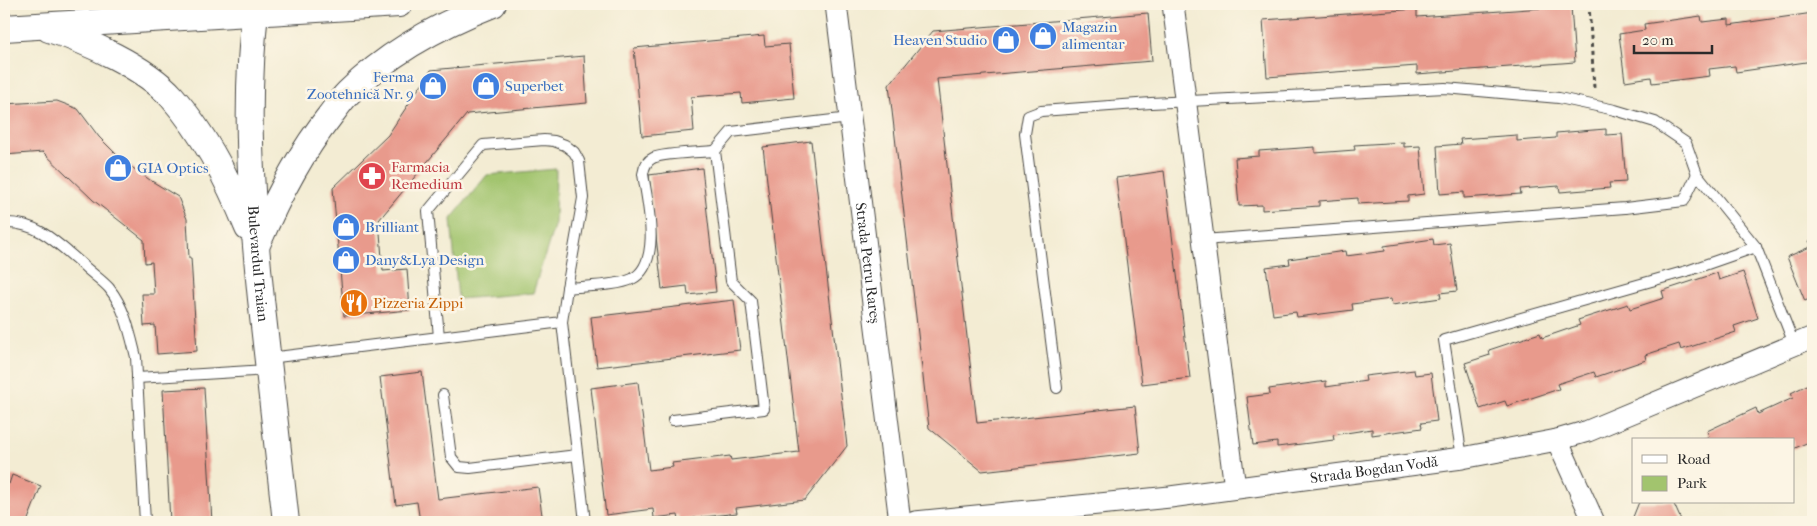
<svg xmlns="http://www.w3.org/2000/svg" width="1817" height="526" font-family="'IM FELL French Canon',serif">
<rect width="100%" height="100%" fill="#fcf5e5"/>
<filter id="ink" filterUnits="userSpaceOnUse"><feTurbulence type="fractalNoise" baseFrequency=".02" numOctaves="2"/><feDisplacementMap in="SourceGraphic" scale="10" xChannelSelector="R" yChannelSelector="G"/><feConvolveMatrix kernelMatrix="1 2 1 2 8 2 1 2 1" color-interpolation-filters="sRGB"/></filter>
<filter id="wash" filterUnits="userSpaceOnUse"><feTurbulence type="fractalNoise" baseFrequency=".0096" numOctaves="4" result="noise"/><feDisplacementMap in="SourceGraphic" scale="20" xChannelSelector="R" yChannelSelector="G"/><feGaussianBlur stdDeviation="1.12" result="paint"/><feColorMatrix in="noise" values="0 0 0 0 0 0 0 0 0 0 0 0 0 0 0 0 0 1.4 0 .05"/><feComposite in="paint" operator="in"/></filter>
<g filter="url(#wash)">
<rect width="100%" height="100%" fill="#f3ecd3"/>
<!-- green -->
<polygon fill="#a2c46e" stroke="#66784c" points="556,169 555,223 533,293 458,299 451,219 487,175"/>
<g id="blocks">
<!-- building -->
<g fill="#e89a8c">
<polygon points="1571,6 1575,62 1417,74 1417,66 1267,77 1263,20 1417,9 1417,17"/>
<polygon points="1148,13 1152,61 937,79 977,423 1135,406 1140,453 982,471 929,428 889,85 933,31"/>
<polygon points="1813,13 1813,61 1736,72 1735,66 1709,69 1710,76 1652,83 1651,77 1625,81 1619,34 1645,30 1644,24 1701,16 1702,22 1729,19 1729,25"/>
<polygon points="764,36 765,46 789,44 794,98 742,103 741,93 691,97 694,131 642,136 634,48"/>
<polygon points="584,56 587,103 467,114 379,220 383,271 407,269 410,310 344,316 333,188 388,135 431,70"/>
<polygon points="57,101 78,109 99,137 123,161 150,180 178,197 187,219 189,258 191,258 197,351 157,354 155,325 144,326 142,294 154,294 152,262 145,263 144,240 93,200 43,152 4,155 4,104"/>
<polygon points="1606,129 1606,135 1622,134 1626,182 1609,183 1610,188 1560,192 1559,186 1520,189 1521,194 1464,198 1464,192 1440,194 1437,146 1461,144 1460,139 1517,135 1517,141 1556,138 1556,133"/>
<polygon points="811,141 847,446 805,500 736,508 737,513 679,520 678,515 654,518 653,509 606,515 591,388 638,382 649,470 673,467 672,463 730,456 731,460 799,452 763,147"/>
<polygon points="1404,142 1404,147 1420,146 1424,194 1408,196 1408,201 1358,204 1358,198 1319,201 1319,206 1262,210 1262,205 1239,206 1235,158 1259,156 1259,151 1315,147 1315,153 1355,150 1354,145"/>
<polygon points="702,168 716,292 688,295 687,286 662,289 649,175"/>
<polygon points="1164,171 1190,378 1142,384 1116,178"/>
<polygon points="1433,239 1434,245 1450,243 1457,291 1440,293 1441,298 1392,305 1391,299 1352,304 1353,310 1297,317 1296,312 1273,315 1266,267 1290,264 1289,259 1345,251 1346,256 1385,251 1384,246"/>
<polygon points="1813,239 1813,297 1805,301 1787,257 1812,246 1809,241"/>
<polygon points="1743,272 1758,318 1734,326 1736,332 1681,350 1679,344 1645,355 1646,360 1596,377 1594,372 1557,384 1559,389 1507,406 1505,401 1480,409 1465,363 1490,355 1489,350 1540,333 1542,338 1580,325 1578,320 1628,304 1630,309 1664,298 1662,291 1717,273 1719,280"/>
<polygon points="734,300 740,350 597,367 591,317"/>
<polygon points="1414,370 1415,375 1431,373 1437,421 1421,423 1422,428 1372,435 1372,429 1333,435 1334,440 1277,447 1277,442 1253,445 1247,397 1270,394 1269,389 1326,381 1326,387 1366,381 1365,376"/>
<polygon points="422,372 438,499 538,487 543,522 420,522 417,502 396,505 380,377"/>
<polygon points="1813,382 1813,440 1793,449 1793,440 1701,440 1709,436 1707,431 1756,408 1758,414 1793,398 1791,393"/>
<polygon points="204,388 212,522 170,522 163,390"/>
<polygon points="12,475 41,486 27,522 4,522 4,482 9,484"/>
<polygon points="1639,502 1673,502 1682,522 1631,522"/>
</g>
</g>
</g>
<g filter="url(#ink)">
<use href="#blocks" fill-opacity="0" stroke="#494844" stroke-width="1"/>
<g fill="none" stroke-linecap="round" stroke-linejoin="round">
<defs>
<g id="service">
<path d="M4,223c34,-2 55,22 79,42 8,8 19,15 26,23 16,20 21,45 27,69l9,165"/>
<polyline points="1203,240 1625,208 1684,201 1697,174"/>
<path d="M562,322l5,-34c17,-2 51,-2 65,-9 31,-16 15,-78 11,-105 1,-7 3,-13 10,-16 9,-5 49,-6 62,-7"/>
<polyline points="439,337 428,211 483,145 544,140 554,141 565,145 574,152 579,161 583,198 567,288"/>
<polyline points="269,358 562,322 585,522"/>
<polyline points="137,378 268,370"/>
<polyline points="1057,388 1025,134 1028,116 1041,111 1151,103 1445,88 1559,98 1615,110 1655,122 1686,143 1697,174 1756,247 1794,344"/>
<polyline points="443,395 451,457 459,467 470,468 577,455"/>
<polyline points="673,420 764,409 751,301 731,281 715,151 731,132 850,118"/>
<polyline points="1462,458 1444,340 1690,270 1756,247"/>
</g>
<g id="minor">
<path id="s1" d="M836,4l64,518"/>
<polyline points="1173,4 1235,488"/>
<polyline points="1557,440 1594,522"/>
<path id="s2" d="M915,522l255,-25 292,-39 95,-18 31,-9 225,-94"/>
</g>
<g id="tertiary">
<path id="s3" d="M256,4c-12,98 -5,198 5,295 8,75 17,149 25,223"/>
<polyline points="4,28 399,4"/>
<path d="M49,29c38,12 96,38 123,68 34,39 57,84 76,131"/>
<path d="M258,242c19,-44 41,-87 71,-125 6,-8 12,-17 19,-24 41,-41 91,-68 145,-89"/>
</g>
</defs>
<!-- service casing -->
<use href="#service" stroke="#494844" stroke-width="12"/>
<!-- minor casing -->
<use href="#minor" stroke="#494844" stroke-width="23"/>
<!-- tertiary casing -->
<use href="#tertiary" stroke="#494844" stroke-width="28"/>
<!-- path -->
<polyline stroke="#494844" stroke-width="3" stroke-dasharray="4 4" stroke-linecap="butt" points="1589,4 1594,88"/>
<!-- service -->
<use href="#service" stroke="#fff" stroke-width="10"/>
<!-- minor -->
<use href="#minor" stroke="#fff" stroke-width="21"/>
<!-- tertiary -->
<use href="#tertiary" stroke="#fff" stroke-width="26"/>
</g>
</g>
<!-- icons -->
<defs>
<symbol id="shop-disc" viewBox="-11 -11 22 22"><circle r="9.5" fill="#3f7fe0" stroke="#fcf5e5"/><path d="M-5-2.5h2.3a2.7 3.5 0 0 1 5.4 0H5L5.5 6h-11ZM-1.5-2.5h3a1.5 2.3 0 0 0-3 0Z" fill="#fff"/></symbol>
<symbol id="pharmacy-disc" viewBox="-11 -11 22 22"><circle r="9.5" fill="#e0444e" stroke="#fcf5e5"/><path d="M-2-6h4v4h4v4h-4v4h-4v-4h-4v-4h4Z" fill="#fff"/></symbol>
<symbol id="restaurant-disc" viewBox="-11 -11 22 22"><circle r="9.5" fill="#e8710a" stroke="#fcf5e5"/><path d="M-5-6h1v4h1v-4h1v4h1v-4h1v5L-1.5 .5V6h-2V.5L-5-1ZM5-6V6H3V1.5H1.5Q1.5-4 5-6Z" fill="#fff"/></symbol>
</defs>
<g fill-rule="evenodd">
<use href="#shop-disc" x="1027" y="20" width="32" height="32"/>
<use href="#shop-disc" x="990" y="24" width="32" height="32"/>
<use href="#shop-disc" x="417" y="70" width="32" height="32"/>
<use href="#shop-disc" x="470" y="70" width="32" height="32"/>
<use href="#shop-disc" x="102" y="152" width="32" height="32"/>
<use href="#pharmacy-disc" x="356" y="160" width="32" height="32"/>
<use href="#shop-disc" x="330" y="211" width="32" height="32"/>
<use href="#shop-disc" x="330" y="244" width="32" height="32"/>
<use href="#restaurant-disc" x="338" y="287" width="32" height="32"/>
</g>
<g text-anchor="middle" stroke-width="5" stroke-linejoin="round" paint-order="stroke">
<!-- shop labels -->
<g font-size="15" fill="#366cbe" stroke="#fcf5e5" text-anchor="start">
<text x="1062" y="32">Magazin<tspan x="1062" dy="17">alimentar</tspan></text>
<text x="987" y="45" text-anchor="end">Heaven Studio</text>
<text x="414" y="82" text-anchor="end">Ferma<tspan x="414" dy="17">Zootehnică Nr. 9</tspan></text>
<text x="505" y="91">Superbet</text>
<text x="137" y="173">GIA Optics</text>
<text x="365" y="232">Brilliant</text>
<text x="365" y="265">Dany&amp;Lya Design</text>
</g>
<!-- health labels -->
<g font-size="15" fill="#be3a42" stroke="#fcf5e5" text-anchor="start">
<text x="391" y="172">Farmacia<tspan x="391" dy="17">Remedium</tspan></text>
</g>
<!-- street labels -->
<g font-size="15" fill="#2b2b2b" stroke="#fcf5e5">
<text dy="5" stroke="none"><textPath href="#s3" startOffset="260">Bulevardul Traian</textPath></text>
<text dy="5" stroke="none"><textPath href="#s1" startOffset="261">Strada Petru Rareș</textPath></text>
<text dy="5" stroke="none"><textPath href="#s2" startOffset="462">Strada Bogdan Vodă</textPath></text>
</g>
<!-- food labels -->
<g font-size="15" fill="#c56008" stroke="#fcf5e5" text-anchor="start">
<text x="373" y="308">Pizzeria Zippi</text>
</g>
</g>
<!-- margin -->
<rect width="1817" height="526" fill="none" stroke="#fcf5e5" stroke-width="20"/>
<!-- legend -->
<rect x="1632" y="438" width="162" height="65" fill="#fcf5e5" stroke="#a8a49b"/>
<rect x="1642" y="455" width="25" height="8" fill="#ffffff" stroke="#a8a49b"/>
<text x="1677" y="464" font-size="15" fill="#2b2b2b">Road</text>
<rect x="1642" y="476" width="25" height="15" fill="#a2c46e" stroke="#a8a49b"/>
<text x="1677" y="488" font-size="15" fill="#2b2b2b">Park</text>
<!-- scale -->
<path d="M1634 45v8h78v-8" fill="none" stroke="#2b2b2b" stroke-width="2.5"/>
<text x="1642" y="45" font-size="15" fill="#2b2b2b" stroke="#fcf5e5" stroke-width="4" paint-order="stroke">20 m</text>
</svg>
